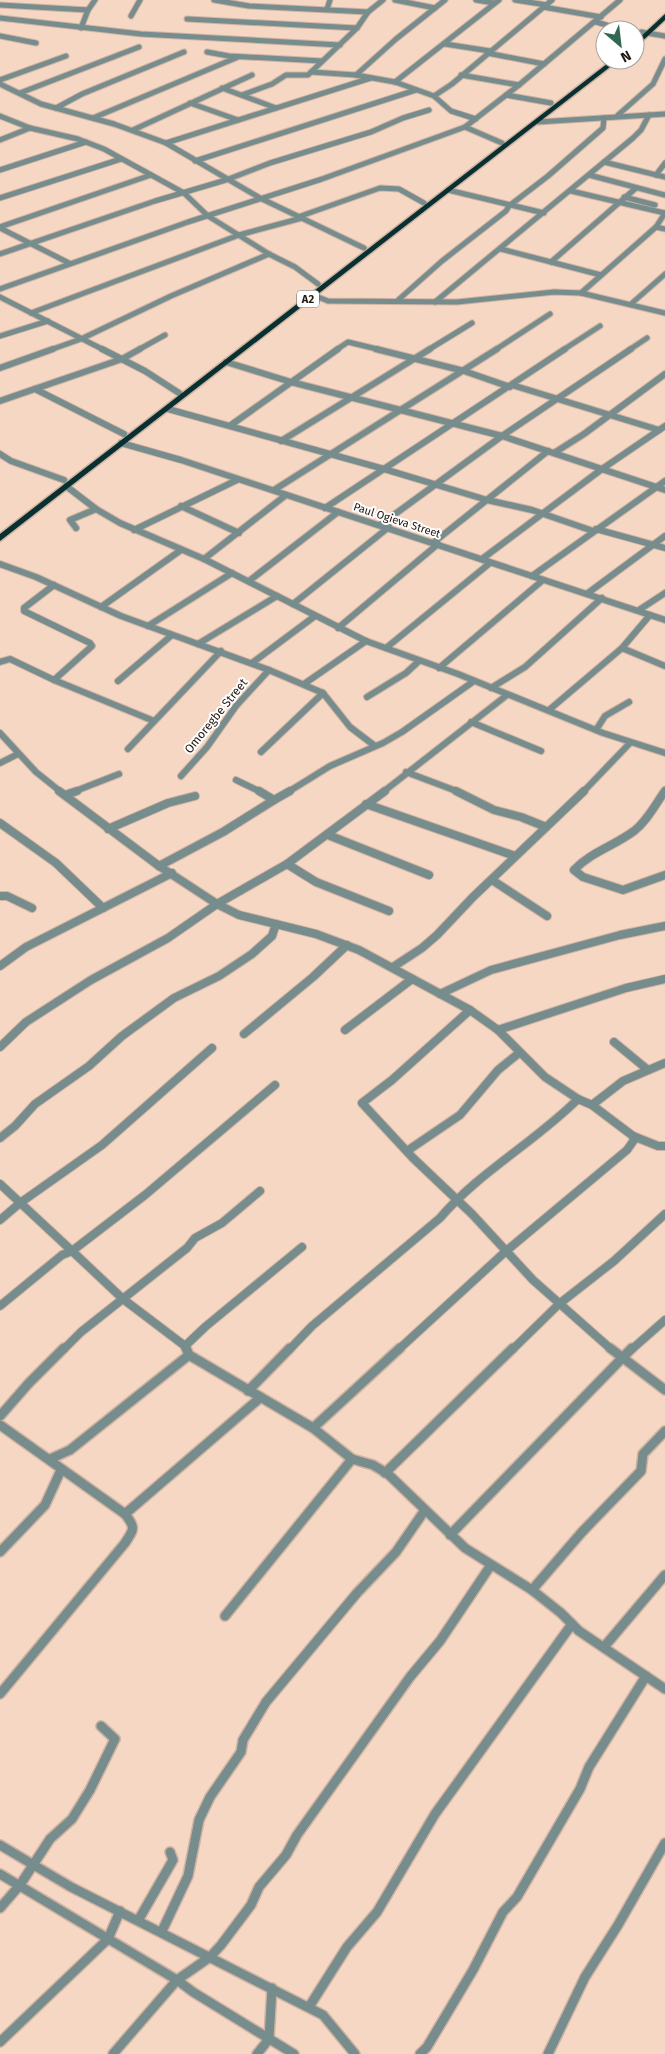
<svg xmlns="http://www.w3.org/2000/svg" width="665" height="2054" font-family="'Fira Sans',sans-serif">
<rect width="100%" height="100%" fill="#f6d7c3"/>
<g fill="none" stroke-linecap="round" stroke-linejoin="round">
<defs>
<g id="minor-far3">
<polyline points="214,0 249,6 368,12"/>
<polyline points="395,0 435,8"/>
<polyline points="476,0 494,3"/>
<polyline points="515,0 547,5"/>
<polyline points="0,5 88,10"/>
<polyline points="543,7 601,17"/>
<polyline points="327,9 330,0"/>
<polyline points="131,16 140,0"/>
<polyline points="0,18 141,34 340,45"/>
<polyline points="187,19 357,28"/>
<polyline points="596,22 624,30"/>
<polyline points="81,28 88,10 95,0"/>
<polyline points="641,32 665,36"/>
<polyline points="0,36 36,43"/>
<polyline points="445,44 490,51"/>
<polyline points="207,52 229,56 322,61"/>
<polyline points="487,53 544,64"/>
<polyline points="311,72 356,75 395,82 434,96 451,111 476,119"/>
<polyline points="356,75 396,39 445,0"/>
<polyline points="461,75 519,85"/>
<polyline points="0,80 66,56"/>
<polyline points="395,82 499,0"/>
<polyline points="0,84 41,104 114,124 166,143 260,198 364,248"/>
<polyline points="222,88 276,108"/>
<polyline points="20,93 139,47"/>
<polyline points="242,95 272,84 286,75 308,75 357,28 368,12 383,0"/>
<polyline points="506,95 551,103"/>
<polyline points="434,96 452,84 552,0"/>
<polyline points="190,103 238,120"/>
<polyline points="56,108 82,94 184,52"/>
<polyline points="618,115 653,84 665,59"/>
<polyline points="0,116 30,128 78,139 104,149 184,193 208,216 269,254 295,267 318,284"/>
<polyline points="93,118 238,57"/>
<polyline points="538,122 665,114"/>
<polyline points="465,127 502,143"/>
<polyline points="133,130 252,75"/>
<polyline points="0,140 30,128"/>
<polyline points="166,143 371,78"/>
<polyline points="195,161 416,90"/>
<polyline points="604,162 665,177"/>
<polyline points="0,170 86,142"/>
<polyline points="589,175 665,195"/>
<polyline points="656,175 665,163"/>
<polyline points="448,190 544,213"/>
<polyline points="571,191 665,213"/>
<polyline points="624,197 655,205"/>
<polyline points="0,198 121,159"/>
<polyline points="665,213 656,227 665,229"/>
<polyline points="298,217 380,188 399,189 424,203"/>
<polyline points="0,227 151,175"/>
<polyline points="0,228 69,263"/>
<polyline points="501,249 601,275"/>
<polyline points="0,254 155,201 226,180 270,163 371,132 403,118 429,110"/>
<polyline points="551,262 636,188"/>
<polyline points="0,289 188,222 322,179 465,127 519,85 620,0"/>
<polyline points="581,293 656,227"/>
<polyline points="313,295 328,301 457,302 554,292 581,293 665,313"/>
<polyline points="0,297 104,350"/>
<polyline points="397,301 442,261 506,211 509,206 548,176 603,128 604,118"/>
<polyline points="435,302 633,138 641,130 649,115"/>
<polyline points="631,304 665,274"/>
<polyline points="31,313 239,235 302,218"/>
<polyline points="0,336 48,321"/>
<polyline points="50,350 81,339 171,296 269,254"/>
<polyline points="138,350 165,335"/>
<polyline points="336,350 348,342 381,350"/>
<polyline points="428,350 472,323"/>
<polyline points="495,350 550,314"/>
<polyline points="563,350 600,326"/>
<polyline points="629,350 647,338"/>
</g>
<g id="minor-far2">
<polyline points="102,349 145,371 179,393"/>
<polyline points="376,349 464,371 510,387"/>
<polyline points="226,362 291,382 502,436 665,490"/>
<polyline points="0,368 53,349"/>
<polyline points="512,385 659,430"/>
<polyline points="35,389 124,434"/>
<polyline points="0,401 122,359 140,349"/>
<polyline points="168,409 384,469 487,500 532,510 593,531"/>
<polyline points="231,425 338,349"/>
<polyline points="281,441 430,349"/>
<polyline points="121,443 181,460 665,620"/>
<polyline points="554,453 584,434 665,374"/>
<polyline points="0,454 11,461 64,480"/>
<polyline points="66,486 96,509 120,523 204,559 366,641 458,674 603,733 665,753"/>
<polyline points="274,490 497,349"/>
<polyline points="181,506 239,533"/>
<polyline points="325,508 565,349"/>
<polyline points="380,525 502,436 631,349"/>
<polyline points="76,528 70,520 96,509"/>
<polyline points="596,529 665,548"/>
<polyline points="134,530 237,480"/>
<polyline points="433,543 548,451"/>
<polyline points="204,559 286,495"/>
<polyline points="482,559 602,469 665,426"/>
<polyline points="0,564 36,577 121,616 269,670 323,693 350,727 375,746"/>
<polyline points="532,576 665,481"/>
<polyline points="249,581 338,512"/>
<polyline points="54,585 24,608 24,611 90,643 92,646 54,680"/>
<polyline points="588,593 665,536"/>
<polyline points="293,604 389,527"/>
<polyline points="101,607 181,550"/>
<polyline points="639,610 665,593"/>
<polyline points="148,626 232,573"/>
<polyline points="338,628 438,544"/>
<polyline points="198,644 277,596"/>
<polyline points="386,648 490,563"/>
<polyline points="622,648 665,666"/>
<polyline points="0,662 10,659 54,680 154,721"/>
<polyline points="252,663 315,616"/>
<polyline points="439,668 543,580"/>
<polyline points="118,681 172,635"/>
<polyline points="304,684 366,641"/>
<polyline points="491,688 525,667 602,598"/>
<polyline points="367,697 406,673 419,661"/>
<polyline points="549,710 622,648 650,615"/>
<polyline points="471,722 541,751"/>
<polyline points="596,730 605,716 629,702"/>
<polyline points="0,733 36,772 61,792"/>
<polyline points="128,749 221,651"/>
<polyline points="261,752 323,693"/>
<polyline points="0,763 18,754"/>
<polyline points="406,772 459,792"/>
<polyline points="181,776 207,747 236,706 269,670"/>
<polyline points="236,780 261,792"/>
<polyline points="73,792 119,774"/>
<polyline points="288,792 330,766 383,743 402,732 474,681"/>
<polyline points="383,792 507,695"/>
<polyline points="583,792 630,743"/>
<polyline points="664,792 665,790"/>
</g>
<g id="minor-far1">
<polyline points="59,791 159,866 217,904 239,915 316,934 359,950 470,1010 392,1080 362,1103 413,1158 472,1214 533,1280 612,1350"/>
<polyline points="259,791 274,800 290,791"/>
<polyline points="456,791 494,810 521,817 546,827"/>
<path d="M665,791c-10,14 -18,30 -31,40 -20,15 -43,21 -60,39l9,7 40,13 42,-15"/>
<polyline points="65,795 77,791"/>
<polyline points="366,804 515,856"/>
<polyline points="0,823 56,863 103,908"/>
<polyline points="108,829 168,803 195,796"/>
<polyline points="328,835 429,875"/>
<polyline points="287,864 316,882 389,911"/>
<polyline points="159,866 223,832 274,800"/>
<polyline points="492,880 547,916"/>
<polyline points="0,896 7,896 32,908"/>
<polyline points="0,966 26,947 172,873"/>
<polyline points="393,967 422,948 437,935 473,897 584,791"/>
<polyline points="440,994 491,970 620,935 665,926"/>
<polyline points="345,1030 412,979"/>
<polyline points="498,1030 626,988 665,979"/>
<polyline points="244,1034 313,977 347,945"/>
<polyline points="614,1042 648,1070"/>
<polyline points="0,1047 26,1022 91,980 168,938 217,904 287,864 385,791"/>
<polyline points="592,1105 623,1081 665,1063"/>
<polyline points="633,1136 658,1146 665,1146"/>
<polyline points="0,1138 15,1126 35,1104 89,1066 122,1036 174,998 219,976 252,954 272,936 276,924"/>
<polyline points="407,1151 460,1115 498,1070 519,1053"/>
<polyline points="0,1184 72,1251 62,1255 0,1306"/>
<polyline points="0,1220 20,1203 102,1145 212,1048"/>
<polyline points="185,1346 205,1327 302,1247"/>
<polyline points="63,1350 81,1332 187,1248 195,1238 222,1223 260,1191"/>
<polyline points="187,1350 185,1346 123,1299 72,1251 145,1195 275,1085"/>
<path d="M289,1350l23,-24 128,-108c39,-46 95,-76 138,-119"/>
<polyline points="398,1350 505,1252 627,1150 634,1140 633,1136 592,1105 578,1099 545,1077 498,1030 470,1010"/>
<polyline points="512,1350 559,1304 614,1261 665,1214"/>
<polyline points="631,1350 665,1320"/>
</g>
<g id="minor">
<polyline points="186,1348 189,1355 313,1428 352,1459 373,1465 388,1474 465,1548 532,1590 561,1613 579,1631 665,1689"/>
<polyline points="610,1348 665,1390"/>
<polyline points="248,1391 290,1348"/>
<polyline points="0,1416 29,1383 64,1348"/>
<path d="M0,1425l125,89c11,14 9,15 0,29l-125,151"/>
<polyline points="313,1428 400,1348"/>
<polyline points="50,1459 70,1450 189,1355"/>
<polyline points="385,1473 513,1348"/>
<polyline points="125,1514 260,1398"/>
<polyline points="450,1535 632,1348"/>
<polyline points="0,1552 45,1505 61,1470"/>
<polyline points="532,1590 582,1532 641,1471 643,1454 665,1431"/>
<polyline points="225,1616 352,1459"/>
<polyline points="604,1647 665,1575"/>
<polyline points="0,1845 71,1887 323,2015 355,2054"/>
<polyline points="0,1874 177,1980 193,1992 294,2054"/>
<polyline points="0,1908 20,1885 50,1839 72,1819 90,1790 115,1739 101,1726"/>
<polyline points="139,1919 173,1860 170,1852"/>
<polyline points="162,1931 188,1876 199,1820 210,1797 241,1752 243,1740 266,1702 357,1593 396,1552 425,1510"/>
<polyline points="309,2007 347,1947 377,1912 435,1814 572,1624"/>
<polyline points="0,2042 108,1939 120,1911"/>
<polyline points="113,2054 177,1980 210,1957 221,1945 251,1905 259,1887 286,1855 297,1835 410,1677 440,1641 491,1565"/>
<polyline points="257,2054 269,2039 272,1988"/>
<polyline points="420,2054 427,2047 473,1970 503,1912 517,1897 580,1789 589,1767 646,1676"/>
<polyline points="548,2054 585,1977 618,1925 665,1843"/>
</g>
<g id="highway">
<polygon points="665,14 665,20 635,48 635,42"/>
<polygon points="612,60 619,60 0,541 0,534"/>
</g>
</defs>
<!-- minor-far3 casing -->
<use href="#minor-far3" stroke="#d0b4a3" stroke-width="7"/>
<!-- minor-far2 casing -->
<use href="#minor-far2" stroke="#d0b4a3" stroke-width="8"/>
<!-- minor-far1 casing -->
<use href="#minor-far1" stroke="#d0b4a3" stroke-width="10"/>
<!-- minor casing -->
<use href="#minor" stroke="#d0b4a3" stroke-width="12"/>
<!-- highway casing -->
<use href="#highway" stroke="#d0b4a3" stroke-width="3"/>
<!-- minor-far3 -->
<use href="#minor-far3" stroke="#778c8c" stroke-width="5"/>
<!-- minor-far2 -->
<use href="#minor-far2" stroke="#778c8c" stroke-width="6"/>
<!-- minor-far1 -->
<use href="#minor-far1" stroke="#778c8c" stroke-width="8"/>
<!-- minor -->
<use href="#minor" stroke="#778c8c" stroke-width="9"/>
<!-- highway -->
<use href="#highway" fill="#093031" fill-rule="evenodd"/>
</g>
<g text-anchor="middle" stroke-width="4" stroke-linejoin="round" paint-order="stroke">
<!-- shield labels -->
<rect fill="#fff" stroke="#645d58" stroke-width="1" x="297" y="290.5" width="22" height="17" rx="4"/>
<g font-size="11" font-weight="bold" fill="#221710">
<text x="308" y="303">A2</text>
</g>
<!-- far-street labels -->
<g font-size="11" fill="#221710" stroke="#fff">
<text transform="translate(397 520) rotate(18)" y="4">Paul Ogieva Street</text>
</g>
<!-- street labels -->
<g font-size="12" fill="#221710" stroke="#fff">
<text transform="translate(216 716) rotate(-51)" y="4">Omoregbe Street</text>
</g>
</g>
<!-- north arrow -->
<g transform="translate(620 45) rotate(152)"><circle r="24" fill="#ffffff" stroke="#a7a29f"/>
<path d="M0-4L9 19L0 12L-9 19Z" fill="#31684f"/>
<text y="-8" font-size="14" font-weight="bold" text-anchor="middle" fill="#221710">N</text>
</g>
</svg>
